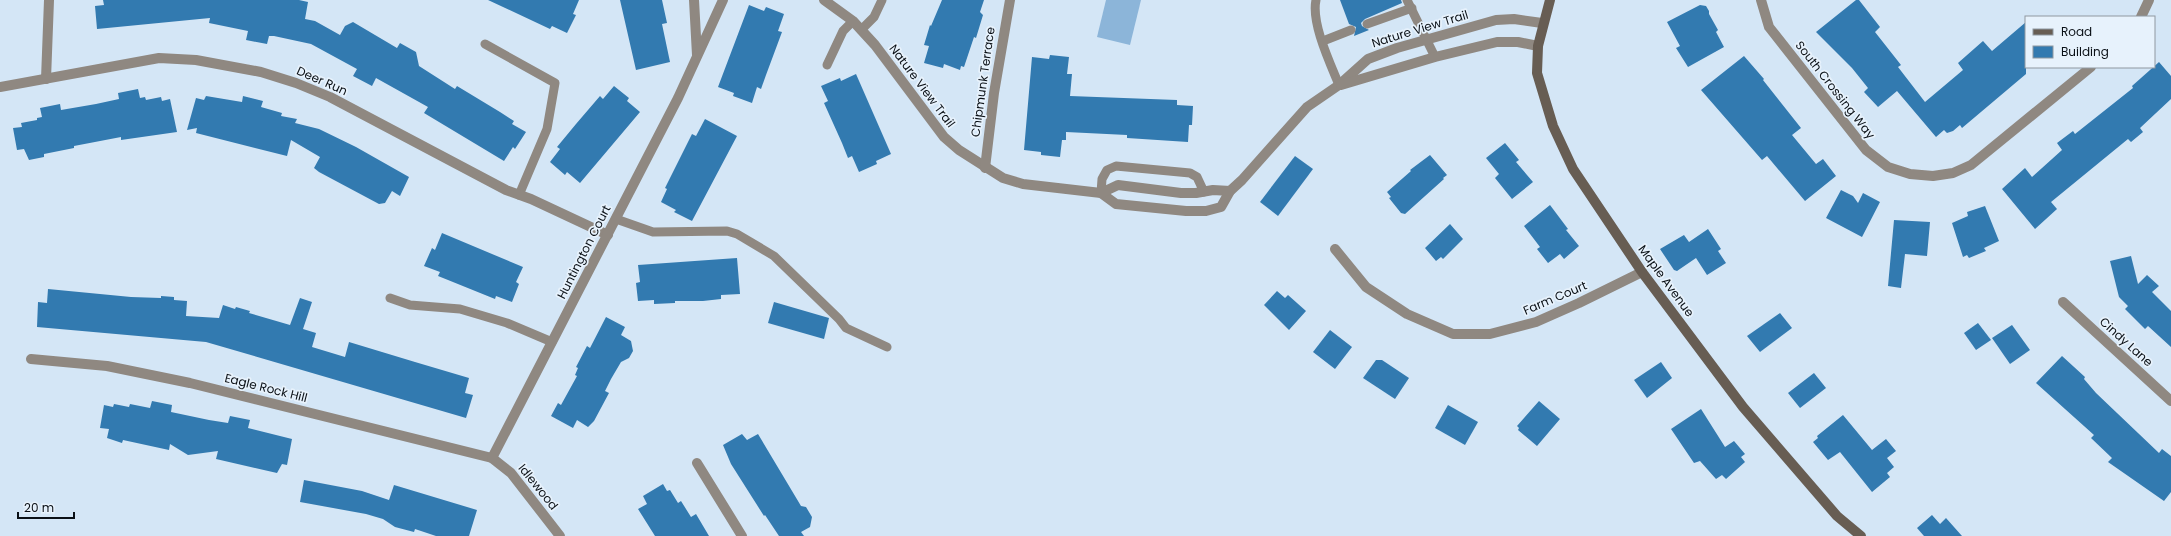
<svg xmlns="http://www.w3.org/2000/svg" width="2171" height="536" font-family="Poppins,sans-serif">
<rect width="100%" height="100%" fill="#d4e6f6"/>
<!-- green -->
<polygon fill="#8cb5d9" points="1106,0 1141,0 1130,45 1097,37"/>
<!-- building -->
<g fill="#327ab0">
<polygon points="103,0 299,0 308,2 305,19 315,21 340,35 345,26 353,22 397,48 400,43 416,52 419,66 455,89 457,86 500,112 514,121 512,124 526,132 515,149 513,147 504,161 424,113 428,107 376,78 372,86 353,76 357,69 311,44 274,36 269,36 267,44 246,40 248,31 209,23 210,18 97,29 95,6 104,5"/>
<polygon points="488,0 579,0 573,14 576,15 567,33 552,26 550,29"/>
<polygon points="620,0 662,0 667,23 662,24 670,62 636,70"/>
<polygon points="942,0 984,0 980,12 983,15 976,38 974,37 964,67 961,66 960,70 944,64 943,68 924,63 929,46 924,45 930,25 931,26"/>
<polygon points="1340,0 1401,0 1402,3 1365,19 1361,23 1362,26 1369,30 1354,36 1356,27 1349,24"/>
<polygon points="1856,0 1859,0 1880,27 1875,32 1901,65 1898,67 1925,102 1963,70 1958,63 1983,41 1992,51 2026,22 2026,74 1962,128 1960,125 1953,131 1947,133 1944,130 1936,137 1897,91 1878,107 1864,92 1868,88 1852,68 1816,32"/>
<polygon points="749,5 764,11 766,7 784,14 778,31 782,32 766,75 761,89 757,87 752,103 733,96 734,93 718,87"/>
<polygon points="1700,5 1706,6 1709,11 1709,14 1718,30 1716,32 1724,47 1688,67 1676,48 1680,46 1667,22"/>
<polygon points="1050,55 1069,57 1067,74 1072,74 1070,96 1177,100 1177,105 1193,106 1192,125 1189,125 1188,142 1127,138 1127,135 1066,132 1066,140 1062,140 1060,157 1041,155 1041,152 1024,150 1032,57 1049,59"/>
<polygon points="1744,56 1764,79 1763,80 1801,128 1792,135 1816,164 1823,159 1836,176 1805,201 1767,156 1762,160 1701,90"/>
<polygon points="2159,62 2171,76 2171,99 2140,128 2143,132 2131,142 2128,139 2051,202 2057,209 2035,229 2002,189 2025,168 2032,177 2062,150 2057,143 2073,131 2075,134 2133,88 2132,86"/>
<polygon points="856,74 891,154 876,161 877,164 859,172 852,156 848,158 842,143 824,103 828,101 821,86 840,78 841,81"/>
<polygon points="614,86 629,98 627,101 640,112 580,183 567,172 565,175 550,162 560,149 557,147 576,124 600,96 603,99"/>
<polygon points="138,89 140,98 145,97 146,100 161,97 162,101 170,99 177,132 121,140 121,137 74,146 74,148 44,154 44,157 29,160 24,149 17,150 13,128 22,127 21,123 37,120 37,118 42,117 40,108 60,104 61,110 96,104 119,99 118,93"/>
<polygon points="206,96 242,102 243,96 263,101 261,107 282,113 281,116 297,119 295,123 319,129 356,147 409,177 400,196 392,191 385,203 379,204 319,172 314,168 320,157 291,140 287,156 196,133 197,128 187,130 196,98 204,100"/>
<polygon points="705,119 737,136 692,221 674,212 676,210 661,202 667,189 665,188 692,134 696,136"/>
<polygon points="1505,143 1519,160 1516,162 1533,182 1512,199 1495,178 1499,174 1486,158"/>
<polygon points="1430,155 1447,175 1443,178 1444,179 1405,214 1401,213 1389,198 1391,197 1387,192 1411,171 1410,170"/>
<polygon points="1295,156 1313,169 1278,216 1260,202"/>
<polygon points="1841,190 1853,196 1858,203 1863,193 1880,202 1862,237 1826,218"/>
<polygon points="1550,205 1568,229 1566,230 1579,246 1564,259 1560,254 1548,263 1537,249 1540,247 1524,226"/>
<polygon points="1985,206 1999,241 1984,248 1986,251 1969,258 1967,255 1963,257 1952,223 1968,216 1967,212"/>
<polygon points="1894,220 1930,222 1927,256 1905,254 1901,288 1888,286"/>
<polygon points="1450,224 1463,239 1443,259 1441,257 1436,261 1425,248"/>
<polygon points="1708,229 1721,249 1718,251 1726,263 1707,275 1696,258 1677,271 1674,270 1660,249 1684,235 1689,242"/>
<polygon points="442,233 523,267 516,282 519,284 512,302 496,296 495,299 448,280 438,276 440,272 424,266 432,248 435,250"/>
<polygon points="2131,256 2138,284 2147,275 2159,286 2152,292 2171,311 2171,347 2148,326 2145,329 2125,309 2128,306 2119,297 2110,261"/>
<polygon points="737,258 740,294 721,295 721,299 703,301 675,301 675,303 654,304 654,300 638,301 636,283 640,282 638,265"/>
<polygon points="48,289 131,297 161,298 161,296 174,297 174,300 187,301 186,316 219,318 223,305 235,309 236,307 250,311 249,313 290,325 300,298 312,302 303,329 316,333 312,347 345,357 349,342 415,362 469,378 465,393 473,395 466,418 206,342 37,327 38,302 47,303"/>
<polygon points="1277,291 1285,298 1288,295 1306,311 1289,330 1264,305"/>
<polygon points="774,302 829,318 824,339 768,323"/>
<polygon points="1780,313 1792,328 1760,352 1747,336"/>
<polygon points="606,317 625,327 621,335 631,341 633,351 629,358 621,362 611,379 605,391 609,393 594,421 588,427 577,420 573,428 551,416 558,403 561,405 577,376 575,375 578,368 576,367 587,346 590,348"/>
<polygon points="1978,323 1991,340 1976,350 1964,333"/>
<polygon points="2012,325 2030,350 2010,364 1992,338"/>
<polygon points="1330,330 1352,347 1335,369 1313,352"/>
<polygon points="2062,356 2085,377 2084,379 2096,393 2159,453 2162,449 2171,456 2171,492 2164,501 2108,462 2112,458 2091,438 2094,435 2036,383"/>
<polygon points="1376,360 1382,360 1409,378 1395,399 1363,378"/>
<polygon points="1661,362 1672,378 1647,398 1634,380"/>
<polygon points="1814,373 1826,388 1800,408 1788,393"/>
<polygon points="152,401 172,405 171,412 209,420 228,423 230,416 250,420 248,428 292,439 287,465 282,464 277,473 216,459 218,451 188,455 170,444 169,450 123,440 122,443 107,438 109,429 100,428 104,405 113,407 114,404 129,407 130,404 150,408"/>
<polygon points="1539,401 1560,419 1537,446 1518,430 1519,428 1517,426"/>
<polygon points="1448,405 1478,422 1465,445 1435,428"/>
<polygon points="1701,409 1725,447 1734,441 1745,454 1741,457 1745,462 1726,479 1722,475 1716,479 1700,461 1694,463 1671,429"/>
<polygon points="1843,415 1872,450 1886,439 1896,451 1887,458 1894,467 1887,473 1890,477 1872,492 1840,452 1828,460 1813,442 1818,438 1817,436"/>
<polygon points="742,434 747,440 758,434 801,506 806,507 812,517 810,527 801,532 804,536 779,536 765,515 764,516 731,464 723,445"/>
<polygon points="304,480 362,491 389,500 394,485 477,510 469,536 436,536 415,529 414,532 395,527 383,519 366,514 300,502"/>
<polygon points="663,484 667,491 670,490 678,503 681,501 691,517 696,514 709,536 655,536 638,509 647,504 643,496"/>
<polygon points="1932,515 1940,524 1946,518 1962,536 1924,536 1917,528"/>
</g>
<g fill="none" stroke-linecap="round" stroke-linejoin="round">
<!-- lane -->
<g stroke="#8f8881" stroke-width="9">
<path d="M1316,0c-5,23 14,63 23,85"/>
<polyline points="1407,0 1435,57"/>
<polyline points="1367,24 1412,8"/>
<polyline points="861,30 874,17 882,0"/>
<polyline points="1323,41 1351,30"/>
<polyline points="485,44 555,83 547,129 519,195"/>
<polyline points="827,65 843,31 853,21"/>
<polyline points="1101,193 1102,179 1107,170 1116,166 1190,173 1197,177 1204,192"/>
<polyline points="616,219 653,232 727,231 737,234 774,256 839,319 846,328 887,347"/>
<polyline points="390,298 410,305 460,309 507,323 552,342"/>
</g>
<!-- street -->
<g stroke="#8f8881" stroke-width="10">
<polyline points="694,0 697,55"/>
<polyline points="824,0 853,21 875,45 944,137 959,150 1003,178 1023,184 1101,193 1116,204 1186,211 1206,211 1221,207 1230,191 1242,180 1307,107 1339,85 1368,59 1397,48 1496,20 1514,19 1542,23"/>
<polyline points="1761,0 1769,27 1866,150 1888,167 1910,174 1933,176 1953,173 1971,165 2091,67"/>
<polyline points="2141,17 2149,0"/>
<polyline points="46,79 49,0"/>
<polyline points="1341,85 1435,57 1497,42 1518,42 1538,46"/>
<polyline points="0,87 159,58 196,60 261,72 296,83 330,97 506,190 531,199 608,235"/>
<polyline points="985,168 994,93 1010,0"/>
<polyline points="1101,193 1118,185 1181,193 1196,193 1213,190 1230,191"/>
<polyline points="1335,249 1366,287 1407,314 1453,334 1490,334 1536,322 1579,303 1642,272"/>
<polyline points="2063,302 2171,401"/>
<polyline points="31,359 107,366 190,383 492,458 511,473 560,536"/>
<polyline points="492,458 678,98 723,0"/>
<polyline points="697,463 742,536"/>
</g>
<!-- secondary -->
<polyline stroke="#675d53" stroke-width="10" points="1550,0 1538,46 1537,73 1553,126 1573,169 1642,272 1743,407 1837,516 1861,536"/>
</g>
<g text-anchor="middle" stroke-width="3.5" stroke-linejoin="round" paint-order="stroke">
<!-- street labels -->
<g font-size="12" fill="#0a1016" stroke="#e7f2fc">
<text transform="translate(1420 29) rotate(-17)" y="4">Nature View Trail</text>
<text transform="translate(322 81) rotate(24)" y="4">Deer Run</text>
<text transform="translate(983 82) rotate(-82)" y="4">Chipmunk Terrace</text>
<text transform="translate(922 86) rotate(53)" y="4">Nature View Trail</text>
<text transform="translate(1835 90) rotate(52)" y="4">South Crossing Way</text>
<text transform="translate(584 252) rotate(-63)" y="4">Huntington Court</text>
<text transform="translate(1666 281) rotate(54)" y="4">Maple Avenue</text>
<text transform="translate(1555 298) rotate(-23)" y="4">Farm Court</text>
<text transform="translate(2126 342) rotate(42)" y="4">Cindy Lane</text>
<text transform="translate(266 388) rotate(14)" y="4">Eagle Rock Hill</text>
<text transform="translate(538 487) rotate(51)" y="4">Idlewood</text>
</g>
</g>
<!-- legend -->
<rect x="2025" y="16" width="130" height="52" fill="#e7f2fc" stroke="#8f98a0"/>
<rect x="2033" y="29" width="20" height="6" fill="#675d53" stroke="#8f98a0"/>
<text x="2061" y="36" font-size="12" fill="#0a1016">Road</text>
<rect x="2033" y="46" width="20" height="12" fill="#327ab0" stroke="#8f98a0"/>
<text x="2061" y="56" font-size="12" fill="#0a1016">Building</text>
<!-- scale -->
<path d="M18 512v6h56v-6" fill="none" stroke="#0a1016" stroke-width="2"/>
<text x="24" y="512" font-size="12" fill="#0a1016" stroke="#e7f2fc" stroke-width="3" paint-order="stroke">20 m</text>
</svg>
